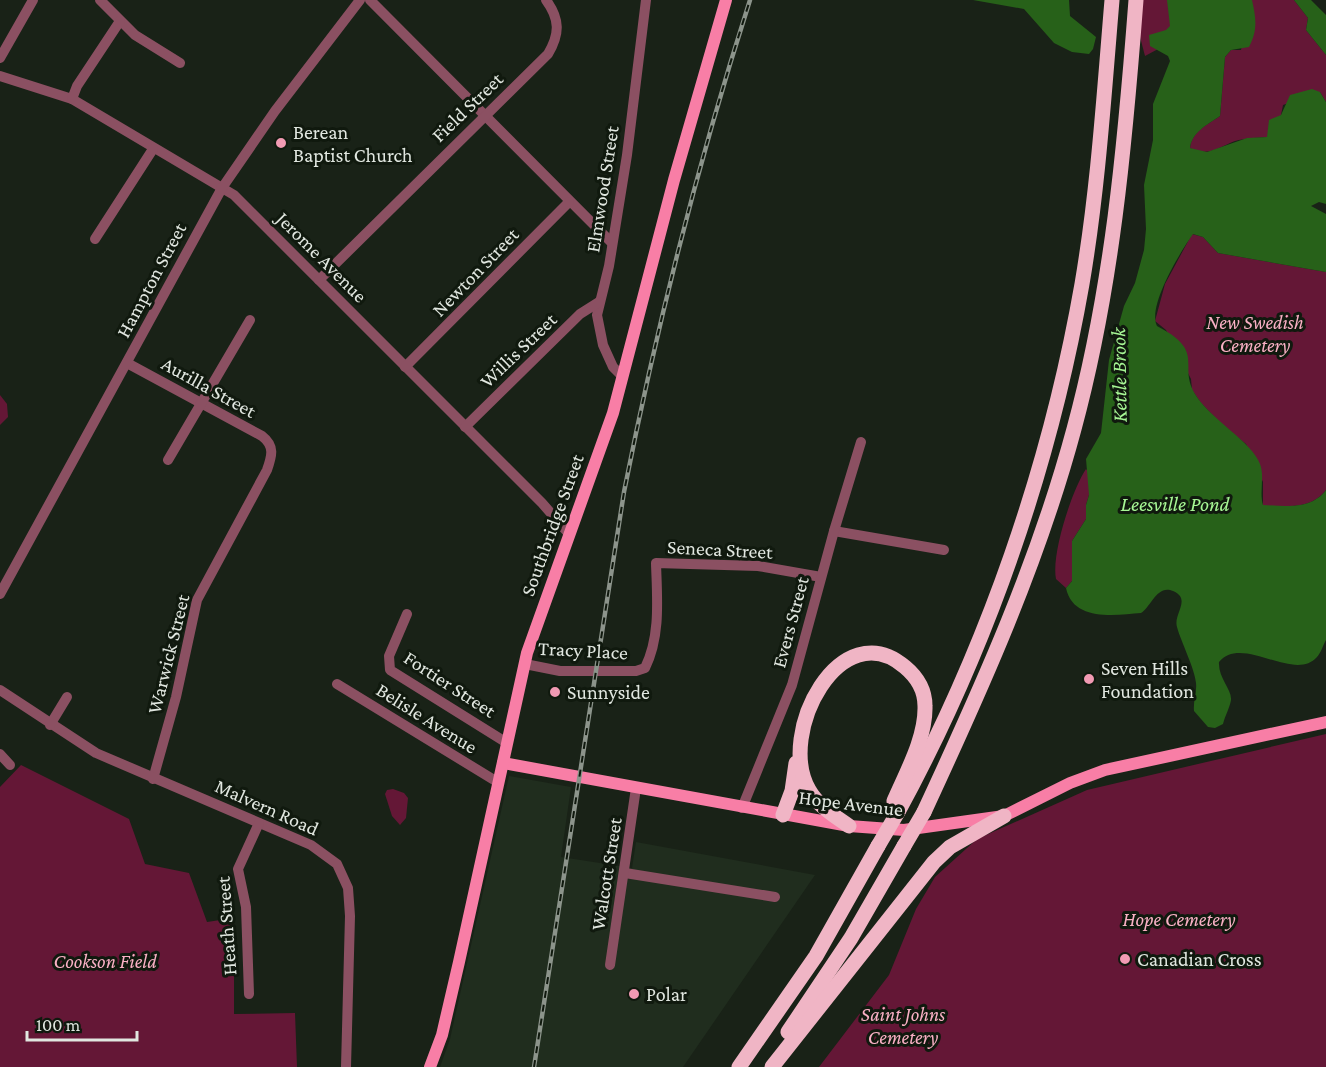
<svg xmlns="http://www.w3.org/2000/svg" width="1326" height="1067" font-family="'Crimson Pro',serif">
<rect width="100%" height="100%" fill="#192217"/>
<!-- built -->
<polygon fill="#202d1e" points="509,776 571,787 561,857 632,868 636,842 815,875 683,1067 440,1067 450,1039"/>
<!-- green -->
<g fill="#641736">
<polygon points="1141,0 1200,0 1175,40 1145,56 1139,33"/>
<path d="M1252,0h42l14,18 -2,12 20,25v47l-6,-10 -37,13 -2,10 -14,22c-12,1 -26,1 -37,6 -15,7 -24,13 -40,5 2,-17 17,-23 30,-32l5,-59 6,-7h10z"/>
<path d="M1192,234l11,3 15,16 108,19v218c-15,20 -40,16 -63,16v-24l-17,-38 -23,-18 -22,-23 -9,-13 -1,-11 -25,-49 -11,-9 10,-37z"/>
<polygon points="0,395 7,404 8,417 0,425"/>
<path d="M1086,469l3,4v22l-3,10v14l-14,22v40l-6,7 -10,-9c-5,-25 16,-89 30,-110z"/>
<polygon points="1326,734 1326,1067 819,1067 889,975 916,909 935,877 977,839 1087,790"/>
<polygon points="21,765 129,819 145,864 189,873 207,922 234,918 234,1014 295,1013 297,1067 0,1067 0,787"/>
<polygon points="393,789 404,793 408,798 406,818 400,825 392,816 385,794 387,790"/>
</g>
<!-- water -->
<g fill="#276119">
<polygon points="973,0 1069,0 1070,16 1096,37 1093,49 1089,54 1072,52 1054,43 1024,9"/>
<path d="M1167,0h85c4,18 6,30 -3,47l-18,3 -6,7 -5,59c-13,9 -28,16 -30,32l17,4 40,-14 20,-1 2,-17 12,-5 9,-20 22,-6 8,3 6,10v102l-7,-2 -8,4 15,8v58l-108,-19 -15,-16 -10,-3c-12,17 -46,72 -36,92 52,27 18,40 40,71 15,23 55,45 63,67 5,13 -1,28 3,41 23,1 48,5 63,-15v150c-3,5 -5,13 -9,17 -23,26 -75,-23 -98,5 -1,16 13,27 12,38 -1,7 -6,16 -8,24l-8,4 -7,-1 -14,-16c-1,-10 3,-18 2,-28 -1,-14 -15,-41 -19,-56 -4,-13 15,-28 -4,-36 -16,-7 -22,16 -32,22 -25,2 -68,9 -75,-25l6,-7v-40l14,-22v-14l3,-10 -3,-36 15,-26 8,-73 15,-54 11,-23 9,-33 2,-21 -2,-44 9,-45v-36l17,-43 -2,-5 -18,-10 -1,-11 17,-5 4,-4z"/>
<polygon points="1294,0 1311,0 1326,15 1326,55 1306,30 1308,18"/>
</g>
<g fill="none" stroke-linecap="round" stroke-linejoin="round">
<!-- minor -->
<g stroke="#8b5062" stroke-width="10">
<polyline points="100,0 135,35 180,63"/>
<polyline points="370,0 612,243"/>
<polyline points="0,58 33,0"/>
<polyline points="0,76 72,99 234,195 542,503 569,534"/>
<polyline points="72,99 77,86 120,21"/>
<polyline points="95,239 153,149"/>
<path d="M319,280l229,-226c12,-20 12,-35 -2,-54"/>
<path d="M127,363l135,73c13,10 10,20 5,34l-70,130 -21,97 -23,82"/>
<polyline points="405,367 569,202"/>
<polyline points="623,377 613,367 603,345 597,315 609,266 627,155 646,0"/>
<polyline points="465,427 580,314 599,302"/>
<polyline points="168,460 250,320"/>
<polyline points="834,531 944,550"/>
<polyline points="0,594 222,188 275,111 360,0"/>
<polyline points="407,614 389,656 390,670 507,743"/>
<path d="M525,664l35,7h76l9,-3c16,-32 12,-71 11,-105l102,3 63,11"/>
<polyline points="337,684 499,783"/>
<polyline points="0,690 96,753 311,845 337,864 348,888 350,916 346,1067"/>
<polyline points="50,725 67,697"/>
<polyline points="0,754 10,765"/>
<polyline points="742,808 792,685 834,531 861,442"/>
<polyline points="625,873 775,897"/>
<polyline points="610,965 636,788"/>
<polyline points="249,994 246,907 238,869 259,823"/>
</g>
<!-- major -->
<g stroke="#f87ea6" stroke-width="12">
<polyline points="503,763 849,826 904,830 1004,816 1070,783 1105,770 1326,722"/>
<polyline points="430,1067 442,1035 459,962 527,653 613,413 674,180 726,0"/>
</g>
<!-- highway -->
<g stroke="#f0b5c5" stroke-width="15">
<path d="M898,812c89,-164 152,-345 184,-528 16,-94 22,-189 30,-284"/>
<path d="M924,812c58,-125 114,-249 150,-383 38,-140 51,-284 62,-429"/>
<polyline points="783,815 792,791 796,763"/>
<path d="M849,826c-14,-10 -31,-20 -40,-36 -33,-57 32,-178 96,-123 12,10 20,23 20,39 1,32 -19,67 -31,95"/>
<polyline points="788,1032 851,938 904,846"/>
<polyline points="739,1067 816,956 878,846"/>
<polyline points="772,1067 934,862 950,847 1004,816"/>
</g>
<defs>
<path id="rail" d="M534,1067l90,-575c33,-167 74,-330 126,-492"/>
</defs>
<!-- rail casing -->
<use href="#rail" stroke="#8c948b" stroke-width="4.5"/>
<!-- rail -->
<use href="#rail" stroke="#10190e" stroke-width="2" stroke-dasharray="7" stroke-linecap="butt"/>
<!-- highway-bridge -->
<g stroke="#f0b5c5" stroke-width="15">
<polyline points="878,846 898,812"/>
<polyline points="904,846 924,812"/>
</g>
</g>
<!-- markers -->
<g fill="#f19ab3" stroke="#10190e" stroke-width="2">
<circle cx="281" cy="143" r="6"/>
<circle cx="1089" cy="679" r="6"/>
<circle cx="555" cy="692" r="6"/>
<circle cx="1125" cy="959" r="6"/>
<circle cx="634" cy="994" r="6"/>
</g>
<g text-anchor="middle" stroke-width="6" stroke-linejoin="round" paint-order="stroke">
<!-- street labels -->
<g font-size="20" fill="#e1e7e0" stroke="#10190e">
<text transform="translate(467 107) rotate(-44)" y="7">Field Street</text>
<text transform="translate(602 189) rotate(-81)" y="7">Elmwood Street</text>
<text transform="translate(322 257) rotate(45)" y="7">Jerome Avenue</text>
<text transform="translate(475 272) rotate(-46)" y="7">Newton Street</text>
<text transform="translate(151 280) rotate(-62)" y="7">Hampton Street</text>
<text transform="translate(518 350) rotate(-44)" y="7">Willis Street</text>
<text transform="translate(209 387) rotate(29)" y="7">Aurilla Street</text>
<text transform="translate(552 525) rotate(-70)" y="7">Southbridge Street</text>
<text transform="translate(720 549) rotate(3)" y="7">Seneca Street</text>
<text transform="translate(790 622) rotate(-75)" y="7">Evers Street</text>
<text transform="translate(583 650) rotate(3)" y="7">Tracy Place</text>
<text transform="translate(168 654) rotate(-76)" y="7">Warwick Street</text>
<text transform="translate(450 684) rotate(33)" y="7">Fortier Street</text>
<text transform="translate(427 718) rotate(32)" y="7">Belisle Avenue</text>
<text transform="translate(851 803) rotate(7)" y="7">Hope Avenue</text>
<text transform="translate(267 807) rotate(24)" y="7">Malvern Road</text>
<text transform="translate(606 874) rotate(-81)" y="7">Walcott Street</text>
<text transform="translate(226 926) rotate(-94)" y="7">Heath Street</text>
</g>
<!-- poi labels -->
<g font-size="20" fill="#e1e7e0" stroke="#10190e" text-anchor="start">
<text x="293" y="139">Berean<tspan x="293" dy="23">Baptist Church</tspan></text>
<text x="1101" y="675">Seven Hills<tspan x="1101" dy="23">Foundation</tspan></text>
<text x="567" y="699">Sunnyside</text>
<text x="1137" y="966">Canadian Cross</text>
<text x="646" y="1001">Polar</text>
</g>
<!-- park labels -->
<g font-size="20" font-style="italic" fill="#fab0c5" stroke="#10190e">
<text x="1255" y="329">New Swedish<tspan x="1255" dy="23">Cemetery</tspan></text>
<text x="1179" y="926">Hope Cemetery</text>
<text x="105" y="968">Cookson Field</text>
<text x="903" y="1021">Saint Johns<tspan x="903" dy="23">Cemetery</tspan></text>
</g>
<!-- water labels -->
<g font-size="21" font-style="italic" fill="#a7f795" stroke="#10190e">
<text transform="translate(1119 375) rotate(-91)" y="7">Kettle Brook</text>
<text x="1175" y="511">Leesville Pond</text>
</g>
</g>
<!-- scale -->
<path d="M27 1031v9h110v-9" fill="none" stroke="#e1e7e0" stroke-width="3"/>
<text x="36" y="1031" font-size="18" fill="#e1e7e0" stroke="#10190e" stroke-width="4.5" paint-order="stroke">100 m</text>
</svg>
